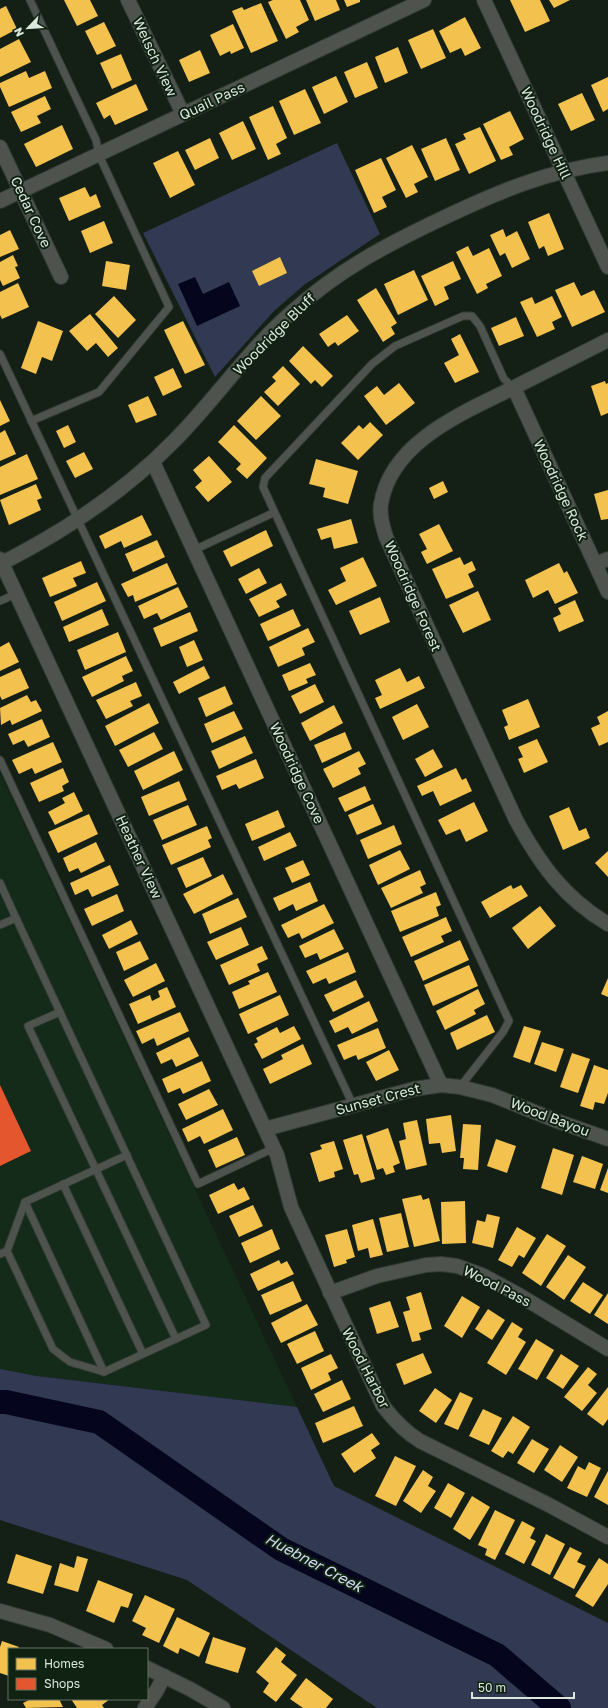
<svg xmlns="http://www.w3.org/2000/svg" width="608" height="1708" font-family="'Golos Text',sans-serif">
<rect width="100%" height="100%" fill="#141f16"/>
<!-- built -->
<polygon fill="#142b19" points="0,773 297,1407 37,1376 0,1369"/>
<!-- green -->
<g fill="#323952">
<polygon points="337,143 380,234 304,285 274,311 215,377 143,233"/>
<polygon points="0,1369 37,1376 297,1407 334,1486 608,1623 608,1708 377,1708 187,1580 0,1520"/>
</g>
<!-- water -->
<polygon fill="#05061d" points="195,277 203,294 229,282 240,306 197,326 178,284"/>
<!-- homes -->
<g fill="#f2c14e">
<polygon points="64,0 90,0 98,16 77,26"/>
<polygon points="273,0 300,0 309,20 296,27 299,32 286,39 268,2"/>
<polygon points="306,0 336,0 340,10 315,21"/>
<polygon points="344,0 360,0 360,2 347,7"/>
<polygon points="510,0 540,0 550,21 525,32"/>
<polygon points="549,0 570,0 554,8"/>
<polygon points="261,3 278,41 251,53 232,11 242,7 244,10"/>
<polygon points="6,6 17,29 0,38 0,9"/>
<polygon points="465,17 481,48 465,56 461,48 450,53 439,31"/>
<polygon points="104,22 116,46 97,55 85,31"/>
<polygon points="233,24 244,48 231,54 230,51 220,56 210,35"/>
<polygon points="433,29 446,58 421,69 408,40"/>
<polygon points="19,39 31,62 0,77 0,49"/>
<polygon points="398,47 408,73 385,83 375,57"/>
<polygon points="200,50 210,73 189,82 179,60"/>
<polygon points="121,54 132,80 112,89 100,63"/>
<polygon points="367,62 378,88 355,98 344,72"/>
<polygon points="26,71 29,78 45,71 52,88 9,107 0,87 0,83"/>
<polygon points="336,76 348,102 324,114 312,87"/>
<polygon points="608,77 608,109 603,112 591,85"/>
<polygon points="136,84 148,110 115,125 110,115 104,119 96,103"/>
<polygon points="305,89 321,123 294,135 279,101"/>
<polygon points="582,93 595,120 571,131 558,104"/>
<polygon points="45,96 51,109 37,116 41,123 21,132 11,112"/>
<polygon points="273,106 287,138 276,144 281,154 268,160 249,117"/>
<polygon points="510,111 524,139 509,147 513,155 501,160 483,124"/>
<polygon points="243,121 256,149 232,160 219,133"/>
<polygon points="62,125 73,149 36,167 24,144"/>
<polygon points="480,127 496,161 469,174 455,144 466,139 463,134"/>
<polygon points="210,138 219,158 195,170 185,150"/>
<polygon points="446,138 460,170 435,181 421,149"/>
<polygon points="412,145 428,177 414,184 418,192 406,198 386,158"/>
<polygon points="178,151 195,185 170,198 153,163"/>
<polygon points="381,158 396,190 382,197 387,207 374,213 355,170"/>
<polygon points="85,187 90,197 96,194 101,207 69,221 59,198"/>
<polygon points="549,213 564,249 548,256 544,246 539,249 528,222"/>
<polygon points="104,221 113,243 90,253 81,231"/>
<polygon points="503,229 506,237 517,231 530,259 512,268 505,253 500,256 490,235"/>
<polygon points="10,230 19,249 0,257 0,235"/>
<polygon points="468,246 473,256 489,248 502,276 486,284 488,288 477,294 456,252"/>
<polygon points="13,255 18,266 15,267 20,278 3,286 0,280 0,262"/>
<polygon points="280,257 287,273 259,286 252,271"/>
<polygon points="106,261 130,265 126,290 102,286"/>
<polygon points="453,261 461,279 444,287 449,299 435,306 421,276"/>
<polygon points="414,270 428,300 398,315 384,284"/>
<polygon points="574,282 581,296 594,290 605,312 572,327 555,290"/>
<polygon points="18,283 29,307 2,319 0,315 0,292"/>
<polygon points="376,288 397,323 391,327 395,334 383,342 357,300"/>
<polygon points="114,296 136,320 118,338 95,314"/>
<polygon points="552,296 562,317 552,322 555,329 537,337 520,302 532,297 535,304"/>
<polygon points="90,314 118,348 108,357 96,343 87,351 69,331"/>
<polygon points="347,315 359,331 338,346 335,342 328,347 319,334"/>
<polygon points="516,317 524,336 499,346 491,328"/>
<polygon points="38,321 63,331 52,361 42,357 36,374 21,368"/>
<polygon points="183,321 205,365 185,374 164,330"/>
<polygon points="460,334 479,372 455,383 444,363 459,355 451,339"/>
<polygon points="303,346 333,376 322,387 315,380 311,384 289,361"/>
<polygon points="283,366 300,384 278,406 264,392 276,381 272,377"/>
<polygon points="173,368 182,387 163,396 154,377"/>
<polygon points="605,381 606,384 608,383 608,413 601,416 591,386"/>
<polygon points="399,383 415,403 386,425 364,396 377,386 384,395"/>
<polygon points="148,396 157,415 136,423 128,405"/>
<polygon points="261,396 281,416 256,440 237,421"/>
<polygon points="0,400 10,421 0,426"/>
<polygon points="370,422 383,435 358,460 341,443 359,425 363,429"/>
<polygon points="68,425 76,442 64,448 56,431"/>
<polygon points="234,425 267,458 247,479 236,469 241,464 218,442"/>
<polygon points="5,430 16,454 0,461 0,433"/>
<polygon points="84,452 93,469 75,478 66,461"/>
<polygon points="27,454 38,479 0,495 0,467"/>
<polygon points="209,456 232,482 208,502 195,487 202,481 193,470"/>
<polygon points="316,459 358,471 348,504 323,497 325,488 309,484"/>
<polygon points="443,481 448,492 434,499 429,488"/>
<polygon points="36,484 42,498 37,500 41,510 9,525 0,500"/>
<polygon points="608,490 608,519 601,520 594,494"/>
<polygon points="142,515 152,535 124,548 121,541 105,549 99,536"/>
<polygon points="351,519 358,543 334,549 331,537 321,540 317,529"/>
<polygon points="439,524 453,551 427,564 421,552 427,549 419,534"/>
<polygon points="266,530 273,546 231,567 223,551"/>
<polygon points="157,540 165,557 133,572 125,554"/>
<polygon points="363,557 377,586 336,605 328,590 346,581 340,568"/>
<polygon points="460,557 464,565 472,561 476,570 468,574 474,587 446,599 432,569"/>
<polygon points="81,561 86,573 73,578 77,586 50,597 42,578"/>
<polygon points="167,563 177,584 135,602 133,595 128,597 121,584"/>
<polygon points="559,563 564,573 567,571 578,593 555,604 548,590 533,598 525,580"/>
<polygon points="259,568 267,583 246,594 238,579"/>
<polygon points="97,582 106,601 62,621 54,602"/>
<polygon points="281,583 287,595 276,601 280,607 259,617 249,599"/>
<polygon points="178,587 188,607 161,620 157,613 144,619 138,606"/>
<polygon points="478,591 491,620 463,633 449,605"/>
<polygon points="380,597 390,622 360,635 349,611"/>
<polygon points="575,600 584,621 559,632 553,618 561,614 558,608"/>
<polygon points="102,609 109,625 69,642 63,627"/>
<polygon points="293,609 301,626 268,641 260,624"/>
<polygon points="190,612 198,631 161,647 153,628"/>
<polygon points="308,628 315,642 302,648 305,655 278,667 269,647"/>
<polygon points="118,632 126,652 85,670 77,650"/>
<polygon points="194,640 203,660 187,667 179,647"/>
<polygon points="9,642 19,662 0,671 0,647"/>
<polygon points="126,656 133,671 122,676 124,681 92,697 82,677"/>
<polygon points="310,663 316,675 306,679 308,683 289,691 282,675"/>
<polygon points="204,666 210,678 179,694 173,682"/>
<polygon points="20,668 29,688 2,700 0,696 0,677"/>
<polygon points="400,668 407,682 419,676 425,688 380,709 375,698 382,695 375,680"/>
<polygon points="136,682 142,696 130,701 133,706 106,719 96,700"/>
<polygon points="315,684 324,702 300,714 291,696"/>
<polygon points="225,686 233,704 206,717 198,698"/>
<polygon points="27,695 31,702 36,700 42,711 12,725 10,720 1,725 0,708"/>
<polygon points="528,699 540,727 509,740 504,727 508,725 502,710"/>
<polygon points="149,703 159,723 115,746 105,726"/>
<polygon points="417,704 429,727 403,740 392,717"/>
<polygon points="334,705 343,723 310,741 301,723"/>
<polygon points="234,711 243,729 212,743 204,724"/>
<polygon points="608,711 608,742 599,746 591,728 600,724 597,717"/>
<polygon points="42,719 50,737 28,747 24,740 13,745 8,734"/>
<polygon points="154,732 163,749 128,767 119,750"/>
<polygon points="345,732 352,749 322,763 314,745"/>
<polygon points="245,736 253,753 219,769 211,751"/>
<polygon points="537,739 548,762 524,773 518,759 523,757 518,747"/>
<polygon points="53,742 62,762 35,774 32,768 19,774 12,760"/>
<polygon points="433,749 443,767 425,777 415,759"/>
<polygon points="174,751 183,770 143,790 134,771"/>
<polygon points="359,751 366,764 358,768 361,774 333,788 323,769"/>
<polygon points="256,759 264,778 239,789 236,784 222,790 216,776"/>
<polygon points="63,768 69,782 62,786 64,791 39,802 30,783"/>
<polygon points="456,768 462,780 466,778 472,791 440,806 433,791 422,796 417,786"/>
<polygon points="179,781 187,800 149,816 141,797"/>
<polygon points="365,786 371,800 345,812 338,798"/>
<polygon points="74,792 83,811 55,825 48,812 65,803 62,798"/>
<polygon points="474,802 488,831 466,842 460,829 446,835 438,820"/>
<polygon points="373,804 382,824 357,835 348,815"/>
<polygon points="188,805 197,825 162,840 153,820"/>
<polygon points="569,807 579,831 586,828 590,838 563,850 549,816"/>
<polygon points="278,810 285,827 252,841 245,824"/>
<polygon points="89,814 98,834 58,853 48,832"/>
<polygon points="394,825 402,844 368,859 360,840"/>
<polygon points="207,826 212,838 208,840 211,847 171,865 162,845"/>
<polygon points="290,832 297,846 264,861 258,847"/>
<polygon points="96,842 105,861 81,873 78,868 69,872 63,858"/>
<polygon points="400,850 410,869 378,885 369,865"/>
<polygon points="608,851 608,877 595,863"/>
<polygon points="203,857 212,876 186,888 177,868"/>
<polygon points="303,860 310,875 292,883 285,868"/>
<polygon points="110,865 119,885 92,897 88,889 75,895 70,883"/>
<polygon points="420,870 426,884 420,887 423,893 391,908 381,888"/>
<polygon points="223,874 233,894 194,914 183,894"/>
<polygon points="310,882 318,901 296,911 293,904 279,911 273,898"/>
<polygon points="511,885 513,889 521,885 528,896 490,918 481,902"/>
<polygon points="436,892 441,905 436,907 439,916 400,932 391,911"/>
<polygon points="117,894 124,911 92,926 84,909"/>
<polygon points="238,898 247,917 210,934 202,914"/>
<polygon points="324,904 334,923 302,939 299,933 288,938 281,925"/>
<polygon points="540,906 556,926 528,949 512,928"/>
<polygon points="446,917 452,931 441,936 444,942 411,957 402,937"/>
<polygon points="131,920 138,934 109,949 102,935"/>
<polygon points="241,927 249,945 216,960 207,942"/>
<polygon points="334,929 344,949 320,960 317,953 305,958 299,946"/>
<polygon points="460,940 469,960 423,981 414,961"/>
<polygon points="140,941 149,959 124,971 116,952"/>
<polygon points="262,946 268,959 257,964 260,971 229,985 220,965"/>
<polygon points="348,952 356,972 329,984 326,978 313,984 306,971"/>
<polygon points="156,963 165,981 133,997 124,980"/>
<polygon points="469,965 478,986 433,1006 424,985"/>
<polygon points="268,972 277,992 239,1009 232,992 250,984 248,981"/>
<polygon points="608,978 608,997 601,994"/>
<polygon points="356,980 364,997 333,1012 324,995"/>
<polygon points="167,987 176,1007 138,1024 129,1004 150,995 152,1001 160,997 158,991"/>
<polygon points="478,989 485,1004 474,1010 476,1014 445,1030 436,1011"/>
<polygon points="280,995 289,1015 248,1034 239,1014"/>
<polygon points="369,1001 378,1021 352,1034 348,1027 335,1033 329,1021"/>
<polygon points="180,1012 189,1031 157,1046 154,1038 142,1044 136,1031"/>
<polygon points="487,1015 495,1032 457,1050 450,1033"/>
<polygon points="294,1026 301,1039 262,1059 254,1044 258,1042 256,1038 277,1027 280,1033"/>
<polygon points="524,1026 541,1031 530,1063 513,1057"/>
<polygon points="378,1028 386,1048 358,1060 356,1055 344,1060 337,1045"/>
<polygon points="189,1037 199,1056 176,1067 172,1059 161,1064 156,1053"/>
<polygon points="542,1042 564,1049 556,1072 534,1064"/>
<polygon points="303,1044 312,1064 270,1084 263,1069 283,1059 281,1055"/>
<polygon points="389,1050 399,1070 376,1081 366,1062"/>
<polygon points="572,1053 590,1059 578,1093 560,1087"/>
<polygon points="202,1061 211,1081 183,1094 180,1088 168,1093 162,1079"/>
<polygon points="594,1065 608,1070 608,1093 604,1104 595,1102 593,1110 580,1106"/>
<polygon points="209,1089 218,1105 186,1120 178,1104"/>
<polygon points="223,1109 233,1130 204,1144 200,1136 188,1142 182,1129"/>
<polygon points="451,1115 456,1151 442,1153 440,1143 429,1144 426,1119"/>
<polygon points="417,1120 427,1165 406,1170 399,1141 406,1139 403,1123"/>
<polygon points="463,1124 481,1125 478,1170 463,1169 464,1158 460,1158"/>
<polygon points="388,1128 400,1163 393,1166 395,1172 386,1175 383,1168 377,1170 366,1136"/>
<polygon points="362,1134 375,1179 361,1183 358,1174 354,1175 343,1140"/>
<polygon points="237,1137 245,1155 216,1168 208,1150"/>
<polygon points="496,1139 516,1146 507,1173 487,1166"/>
<polygon points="334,1141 343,1169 334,1172 335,1177 319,1182 310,1153 322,1149 320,1145"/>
<polygon points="553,1148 574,1155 562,1195 541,1188"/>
<polygon points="582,1156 603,1164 595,1189 573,1182"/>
<polygon points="608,1168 608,1193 600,1190"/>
<polygon points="234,1183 238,1190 244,1187 250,1199 218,1214 209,1195"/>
<polygon points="421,1195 423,1200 429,1198 440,1241 414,1247 402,1199"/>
<polygon points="465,1201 466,1243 442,1244 441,1202"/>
<polygon points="253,1205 263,1226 239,1237 229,1216"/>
<polygon points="401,1213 409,1247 387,1252 379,1218"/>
<polygon points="487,1214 500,1217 493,1248 472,1243 477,1220 485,1222"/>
<polygon points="373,1219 383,1255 370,1258 368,1248 358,1251 352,1225"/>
<polygon points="517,1227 536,1238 524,1258 519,1255 512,1267 498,1260"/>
<polygon points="272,1229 280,1249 250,1263 241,1243"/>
<polygon points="347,1229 355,1257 346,1260 347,1263 334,1267 325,1235"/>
<polygon points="547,1234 566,1246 541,1286 522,1273"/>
<polygon points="568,1255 586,1267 564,1300 546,1287"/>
<polygon points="279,1260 281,1264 287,1261 294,1274 258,1291 250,1274"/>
<polygon points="293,1281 302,1301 270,1315 261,1295"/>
<polygon points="583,1282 603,1295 590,1314 570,1301"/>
<polygon points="421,1292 432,1329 419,1333 421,1340 412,1342 403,1312 410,1310 406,1297"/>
<polygon points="608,1293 608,1324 594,1315"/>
<polygon points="462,1296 480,1307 462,1338 444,1326"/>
<polygon points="390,1301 399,1327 377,1334 369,1308"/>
<polygon points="307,1304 318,1325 281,1343 271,1323"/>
<polygon points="488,1309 505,1320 492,1340 475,1329"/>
<polygon points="512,1322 523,1329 518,1337 526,1342 506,1375 487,1363"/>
<polygon points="315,1331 324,1351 297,1364 287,1344"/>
<polygon points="536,1339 554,1350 537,1380 518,1369"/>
<polygon points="423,1353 432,1373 404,1385 396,1364"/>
<polygon points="331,1354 338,1368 328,1373 331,1380 311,1390 301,1368"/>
<polygon points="561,1354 579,1366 563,1389 546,1378"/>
<polygon points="588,1367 597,1374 588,1385 597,1393 582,1411 564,1397"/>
<polygon points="342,1380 351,1399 323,1412 314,1394"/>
<polygon points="608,1387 608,1419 603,1426 587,1414"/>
<polygon points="435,1388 452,1400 436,1423 419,1411"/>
<polygon points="460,1392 473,1398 458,1430 444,1424"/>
<polygon points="354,1406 363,1426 323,1443 315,1423"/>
<polygon points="483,1409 502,1418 489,1445 469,1436"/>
<polygon points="513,1416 530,1427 513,1454 508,1451 503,1458 491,1451"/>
<polygon points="372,1433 380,1444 371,1450 376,1458 354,1473 341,1454"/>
<polygon points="532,1439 549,1449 534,1473 517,1463"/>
<polygon points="560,1445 578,1457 562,1482 544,1470"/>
<polygon points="395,1456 416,1466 396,1506 375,1496"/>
<polygon points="589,1462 601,1468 587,1497 567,1488 578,1466 585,1470"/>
<polygon points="423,1470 433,1477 428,1486 436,1491 421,1513 403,1501"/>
<polygon points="608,1471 608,1505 594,1497"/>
<polygon points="448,1483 465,1493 451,1518 434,1508"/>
<polygon points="472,1496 490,1507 470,1540 453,1529"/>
<polygon points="495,1510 515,1520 495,1560 485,1555 487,1549 478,1545"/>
<polygon points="522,1521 535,1528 530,1538 536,1541 524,1564 505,1554"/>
<polygon points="546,1534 565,1544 550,1575 531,1565"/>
<polygon points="570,1547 582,1553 577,1562 586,1566 574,1589 553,1578"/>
<polygon points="16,1554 52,1566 43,1594 7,1583"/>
<polygon points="77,1556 88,1559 78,1592 54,1585 60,1563 74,1568"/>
<polygon points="599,1558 608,1564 608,1584 593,1607 575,1596"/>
<polygon points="98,1580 133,1594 128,1608 121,1606 114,1623 86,1611"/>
<polygon points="145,1595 175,1609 159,1643 142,1635 146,1628 132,1621"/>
<polygon points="177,1617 210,1633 199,1657 180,1648 178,1654 163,1646"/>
<polygon points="213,1637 246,1648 238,1673 205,1663"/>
<polygon points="2,1641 19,1647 18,1649 9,1649 9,1676 0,1673 0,1647"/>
<polygon points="276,1647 286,1655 281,1662 297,1675 276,1702 263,1692 269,1683 256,1672"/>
<polygon points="306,1678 333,1699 326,1708 303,1708 290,1699"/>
<polygon points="31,1699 59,1699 63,1707 26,1708 23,1703"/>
<polygon points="71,1699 110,1699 102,1705 104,1708 77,1708"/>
</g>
<!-- shops -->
<polygon fill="#e4572e" points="0,1085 31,1151 0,1166"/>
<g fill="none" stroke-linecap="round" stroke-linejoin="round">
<!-- river -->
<polyline stroke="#05061d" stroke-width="24" points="0,1402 6,1402 99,1422 281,1549 497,1655 559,1708"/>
<defs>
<g id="service">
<polyline points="30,0 96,140 99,155 169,307 99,392 31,421"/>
<polyline points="0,354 353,1105"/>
<polyline points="194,550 273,513"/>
<polyline points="0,601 16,594"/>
<polyline points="0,760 198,1184 274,1148"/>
<polyline points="0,883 16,918 0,925"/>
<polyline points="60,1012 28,1026 176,1339"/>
<polyline points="460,1087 503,1032 509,1021 263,487 265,478 372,364 395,346 463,316 472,316 480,326 504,379 514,388"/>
<polyline points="63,1184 143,1354"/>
<polyline points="25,1202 104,1372"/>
<polyline points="7,1251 25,1202 127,1155"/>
<polyline points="0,1254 7,1251 53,1349 70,1362 104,1372 206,1325 16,918"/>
</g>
<g id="minor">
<polyline points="128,0 183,114"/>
<polyline points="484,0 608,267"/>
<polyline points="0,147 61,277"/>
<polyline points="0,201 424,0"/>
<path d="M608,340c-31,16 -62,31 -93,47 -50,25 -124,54 -134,117 -2,11 2,23 5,33l130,283c24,44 48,78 92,104"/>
<polyline points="514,388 608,592"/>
<polyline points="153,462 441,1085"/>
<path d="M0,559l277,596 14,52 92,199c11,14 22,26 37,35l129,64 59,32"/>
<path d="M2,563c61,-31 124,-73 172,-122 41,-41 74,-91 118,-129 48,-43 94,-67 151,-94 55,-26 104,-47 165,-55"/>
<polyline points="595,564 608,559"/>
<polyline points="265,1129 414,1089 441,1085 460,1087 492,1095 557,1121 608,1139"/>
<polyline points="330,1293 377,1276 426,1265 441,1264 457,1266 482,1275 519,1295 608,1349"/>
<polyline points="0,1611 50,1625 106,1649"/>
<polyline points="147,1668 190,1689 223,1708"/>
<polyline points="145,1708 157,1690 164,1676"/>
</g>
</defs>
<!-- service casing -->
<use href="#service" stroke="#313a33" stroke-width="9"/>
<!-- minor casing -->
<use href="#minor" stroke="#313a33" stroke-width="16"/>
<!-- service -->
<use href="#service" stroke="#4e534e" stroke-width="7"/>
<!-- minor -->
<use href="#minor" stroke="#4e534e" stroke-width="14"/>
</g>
<g text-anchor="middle" stroke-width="4" stroke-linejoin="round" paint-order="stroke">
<!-- street labels -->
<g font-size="14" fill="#dbe7dc" stroke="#102313">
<text transform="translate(155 57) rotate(65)" y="5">Welsch View</text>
<text transform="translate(212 101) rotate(-25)" y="5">Quail Pass</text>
<text transform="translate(546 133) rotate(65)" y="5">Woodridge Hill</text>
<text transform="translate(31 212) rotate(65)" y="5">Cedar Cove</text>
<text transform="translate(274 334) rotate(-45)" y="5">Woodridge Bluff</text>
<text transform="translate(561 490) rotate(65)" y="5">Woodridge Rock</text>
<text transform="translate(413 596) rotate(66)" y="5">Woodridge Forest</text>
<text transform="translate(297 773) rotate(65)" y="5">Woodridge Cove</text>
<text transform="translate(139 857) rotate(65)" y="5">Heather View</text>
<text transform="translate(378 1099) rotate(-15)" y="5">Sunset Crest</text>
<text transform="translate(550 1117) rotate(21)" y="5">Wood Bayou</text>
<text transform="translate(497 1286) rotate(27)" y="5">Wood Pass</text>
<text transform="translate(366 1368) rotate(63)" y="5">Wood Harbor</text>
</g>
<!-- water labels -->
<g font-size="15" font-style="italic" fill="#d3daf3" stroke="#102313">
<text transform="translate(314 1563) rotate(28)" y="5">Huebner Creek</text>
</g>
</g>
<!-- legend -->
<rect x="8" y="1648" width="140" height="52" fill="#102313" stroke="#617163"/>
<rect x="16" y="1658" width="20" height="12" fill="#f2c14e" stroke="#617163"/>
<text x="44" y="1668" font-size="12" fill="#dbe7dc">Homes</text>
<rect x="16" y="1678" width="20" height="12" fill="#e4572e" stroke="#617163"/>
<text x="44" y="1688" font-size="12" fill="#dbe7dc">Shops</text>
<!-- north arrow -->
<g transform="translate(28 28) rotate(245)" stroke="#102313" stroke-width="3" paint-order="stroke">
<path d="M0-3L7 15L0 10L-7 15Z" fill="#dbe7dc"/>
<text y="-6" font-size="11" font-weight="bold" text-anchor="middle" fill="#dbe7dc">N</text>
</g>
<!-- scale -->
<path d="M472 1692v6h102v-6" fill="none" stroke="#dbe7dc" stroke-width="2"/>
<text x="478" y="1692" font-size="12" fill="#dbe7dc" stroke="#102313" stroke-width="3" paint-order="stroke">50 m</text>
</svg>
